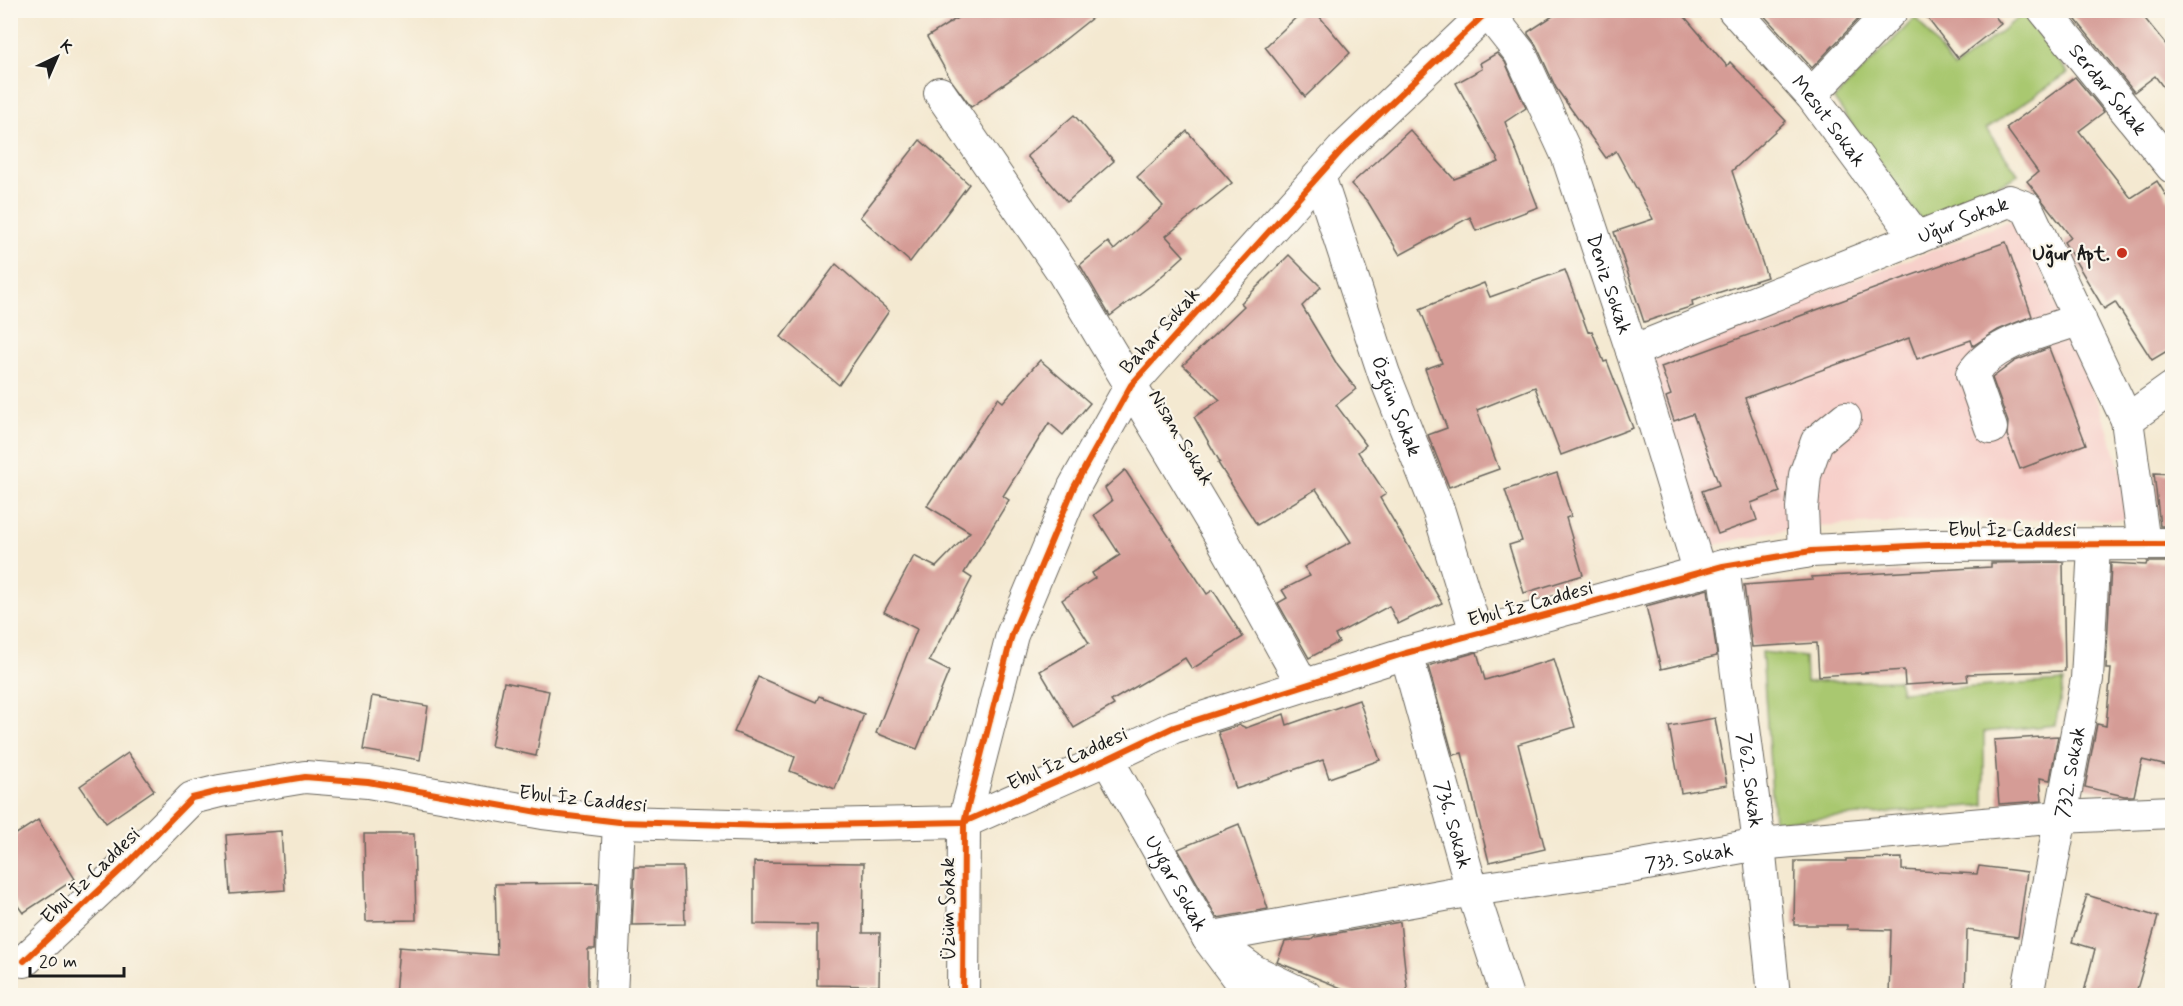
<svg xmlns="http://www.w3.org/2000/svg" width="2183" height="1006" font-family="Mynerve,sans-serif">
<rect width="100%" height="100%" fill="#fbf7ec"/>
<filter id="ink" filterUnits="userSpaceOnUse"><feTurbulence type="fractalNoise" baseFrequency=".0167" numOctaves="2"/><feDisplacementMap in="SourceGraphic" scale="12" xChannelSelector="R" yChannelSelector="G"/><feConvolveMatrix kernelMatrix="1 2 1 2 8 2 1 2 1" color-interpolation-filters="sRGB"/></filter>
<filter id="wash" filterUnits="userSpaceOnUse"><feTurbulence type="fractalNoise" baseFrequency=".008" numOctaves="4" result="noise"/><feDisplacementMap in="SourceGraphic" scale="24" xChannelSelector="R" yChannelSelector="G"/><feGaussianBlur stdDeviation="1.35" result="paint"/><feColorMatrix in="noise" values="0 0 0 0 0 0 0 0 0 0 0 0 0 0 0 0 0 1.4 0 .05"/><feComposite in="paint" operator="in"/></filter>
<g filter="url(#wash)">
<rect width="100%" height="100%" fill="#f4e9d1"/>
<!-- built -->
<polygon fill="#f7d0ca" points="2020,217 2105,421 2134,514 2130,520 1946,520 1812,526 1761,534 1711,546 1647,359"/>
<!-- green -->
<g fill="#a9c870" stroke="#627246" stroke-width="1.5">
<polygon points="2023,14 2068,73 1986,129 2019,175 1922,222 1834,99 1916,17 1954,68"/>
<polygon points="1762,652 1805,657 1806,682 1898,680 1901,692 2064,681 2055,725 1984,732 1984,805 1774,822"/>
</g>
<g id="blocks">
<!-- building -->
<g fill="#d59c96">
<polygon points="970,10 1102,10 1043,57 971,107 951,80 927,37"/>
<polygon points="1304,10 1314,10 1350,53 1305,97 1265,47"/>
<polygon points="1562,10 1679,10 1727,66 1730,62 1786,121 1732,171 1767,277 1692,301 1693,306 1644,322 1614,232 1653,219 1616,151 1606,158 1556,88 1536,45 1528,34 1528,32"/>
<polygon points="1759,10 1867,10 1812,68"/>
<polygon points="1921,10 1990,10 2001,24 1958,58"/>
<polygon points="2068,10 2138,10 2172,52 2172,99 2155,76 2134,92"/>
<polygon points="1497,53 1505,62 1526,108 1505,122 1538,207 1476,231 1470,217 1400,255 1368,202 1351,184 1410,130 1454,179 1499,162 1456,83 1482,69 1480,63"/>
<polygon points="2075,77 2104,112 2079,131 2131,198 2157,181 2172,205 2172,348 2152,360 2115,302 2104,309 2064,242 2071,237 2027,181 2038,172 2006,128"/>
<polygon points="1074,115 1114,161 1067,202 1027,156"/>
<polygon points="1187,131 1232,183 1166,236 1184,256 1154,283 1110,316 1080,265 1108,242 1114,250 1163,206 1137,177"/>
<polygon points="920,140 969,184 910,262 860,217"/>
<polygon points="2006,242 2032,316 1998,330 1973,346 1971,340 1917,359 1909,338 1745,398 1780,492 1751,503 1757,520 1718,534 1702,491 1719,485 1693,414 1674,421 1666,397 1671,395 1661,367 1890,283"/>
<polygon points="1289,255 1321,287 1302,306 1338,366 1356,389 1336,405 1366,445 1358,452 1386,494 1380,498 1442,603 1398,624 1389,606 1335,635 1339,642 1309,658 1278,603 1287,598 1282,590 1310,576 1304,567 1351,542 1316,489 1257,525 1218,463 1220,462 1194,417 1220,400 1183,365 1244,306 1241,303"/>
<polygon points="836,264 889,311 839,385 781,337"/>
<polygon points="1565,270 1588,332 1592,331 1604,362 1607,361 1633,428 1561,455 1535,387 1477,410 1499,469 1449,487 1428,435 1447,428 1425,369 1442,363 1420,309 1484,283 1490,297"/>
<polygon points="2049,348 2086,444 2020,469 2007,435 2008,422 1992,378 2015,361"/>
<polygon points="1040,360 1090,403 1063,435 1049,423 1003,496 1009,500 964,573 972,578 929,661 949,671 917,749 876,733 917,629 884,612 914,556 936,567 970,532 927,506 998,398 1003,402"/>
<polygon points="1125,470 1207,594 1213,590 1243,637 1192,669 1185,658 1111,701 1114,705 1074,728 1040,671 1089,643 1062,600 1095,578 1092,573 1120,555 1094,515 1112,501 1105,488"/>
<polygon points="1557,473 1571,516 1566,518 1583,575 1524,593 1509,545 1522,541 1505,490"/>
<polygon points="2154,473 2172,474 2172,526 2160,526"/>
<polygon points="2063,562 2065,671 1967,674 1968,681 1905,685 1904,670 1819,676 1817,643 1752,647 1744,585 1812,580 1811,577 1991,567 1991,563"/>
<polygon points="2147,562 2172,562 2172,767 2142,760 2134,796 2124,796 2085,787 2097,724 2106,726 2111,669 2106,669 2111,563 2146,565"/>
<polygon points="1708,589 1717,656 1661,669 1646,606"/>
<polygon points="1477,652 1485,680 1554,659 1575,727 1518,744 1545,849 1489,862 1462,753 1453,755 1428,666"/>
<polygon points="758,677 816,702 819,696 864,714 835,789 790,771 795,757 734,732"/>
<polygon points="504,682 549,691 536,756 491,746"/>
<polygon points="372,696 428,706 420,760 363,750"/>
<polygon points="1359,700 1380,760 1329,778 1323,760 1236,789 1218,732 1240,725 1246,728 1284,714 1287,725"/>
<polygon points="1715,718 1727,785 1681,793 1669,726"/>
<polygon points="2058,736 2050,780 2040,778 2042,801 1999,804 1994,740"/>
<polygon points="128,753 154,790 106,823 80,786"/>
<polygon points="38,820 75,879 23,913 10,895 10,838"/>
<polygon points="1239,824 1268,909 1217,918 1178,849"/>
<polygon points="281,831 285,890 230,894 226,835"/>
<polygon points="364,834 414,834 416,920 366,921"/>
<polygon points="1902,858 1902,870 1977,874 1979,866 2027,872 2018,937 1967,930 1965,996 1889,996 1891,930 1847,929 1847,925 1794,925 1795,861 1846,861 1846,859"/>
<polygon points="754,862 864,863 863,933 880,933 879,986 817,985 817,925 754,924"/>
<polygon points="635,867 683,867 685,924 632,925"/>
<polygon points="598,883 595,949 588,949 588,996 395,996 399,947 497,955 495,884"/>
<polygon points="2087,895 2158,917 2135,996 2083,996 2095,949 2072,942"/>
<polygon points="1400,922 1408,996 1361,996 1277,962 1285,942 1299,940 1311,940 1315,937"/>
</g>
</g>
</g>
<g filter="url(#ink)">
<use href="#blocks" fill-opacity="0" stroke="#68645b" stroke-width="1.5"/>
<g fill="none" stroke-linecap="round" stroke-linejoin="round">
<defs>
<g id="minor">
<path id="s1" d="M1486,10l34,43 47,102 65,196 68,222"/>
<path id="s2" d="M1734,10l77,85 106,143"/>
<path id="s3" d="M2044,10l128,157"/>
<polyline points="940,93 1064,274 1221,537 1303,685"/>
<polyline points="1811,95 1892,10"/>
<path id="s4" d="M1319,176l65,198 55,138 38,123"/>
<path id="s5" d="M1632,351l377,-150 18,7 100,212 17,124"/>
<polyline points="2127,420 2172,388"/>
<path d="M1991,428l-19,-54c23,-34 71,-41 108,-55"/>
<polyline points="1804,552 1802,508 1805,475 1817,441 1845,418"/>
<path id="s6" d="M1723,566l36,278 15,152"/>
<path id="s7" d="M1406,653l66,237 35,106"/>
<path id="s8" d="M1107,759l101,179 46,33 52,25"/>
<polyline points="24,961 125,866 192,798 220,791 305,777 368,782 543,813 619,822 770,826 964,822 1107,759 1174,727 1406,653 1723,566 1811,551 1929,545 2172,544"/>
<polyline points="611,996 619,822"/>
<polyline points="963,996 964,822 1012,635 1074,487 1131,385 1342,150 1489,10"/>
<path id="s9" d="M1251,996l-43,-58 264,-48 147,-21 140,-25 301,-27 112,-5"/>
<path id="s10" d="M2027,996l60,-317 7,-133"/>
</g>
</defs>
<!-- minor casing -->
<use href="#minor" stroke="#68645b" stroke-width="34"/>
<!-- minor -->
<use href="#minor" stroke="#fff" stroke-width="32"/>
<defs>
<g id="cycleway">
<polyline points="24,961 125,866 192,798 220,791 305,777 368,782 543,813 619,822 770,826 964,822 1107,759 1174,727 1406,653 1723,566 1811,551 1929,545 2172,544"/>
<polyline points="963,996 964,822 1012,635 1074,487 1131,385 1342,150 1489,10"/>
</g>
</defs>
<!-- cycleway casing -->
<use href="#cycleway" stroke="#fbf7ec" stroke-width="10"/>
<!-- cycleway -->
<use href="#cycleway" stroke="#e8590c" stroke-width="6"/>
</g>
</g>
<!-- markers -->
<circle fill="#c8321e" stroke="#fbf7ec" stroke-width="2" cx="2122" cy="253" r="6"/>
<g text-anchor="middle" stroke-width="4.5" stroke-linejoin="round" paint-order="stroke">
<!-- street labels -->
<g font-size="20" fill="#1c1c1c" stroke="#fbf7ec">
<text dy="7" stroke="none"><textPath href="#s3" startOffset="102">Serdar Sokak</textPath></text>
<text dy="7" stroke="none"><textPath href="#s2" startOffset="146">Mesut Sokak</textPath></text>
<text dy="7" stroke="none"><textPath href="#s5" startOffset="356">Uğur Sokak</textPath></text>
<text dy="7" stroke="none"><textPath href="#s1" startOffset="303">Deniz Sokak</textPath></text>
<text transform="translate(1159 330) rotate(-48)" y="7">Bahar Sokak</text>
<text dy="7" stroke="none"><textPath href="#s4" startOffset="243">Özgün Sokak</textPath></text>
<text transform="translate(1182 437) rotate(59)" y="7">Nisan Sokak</text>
<text x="2012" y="536">Ebul İz Caddesi</text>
<text transform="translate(1530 603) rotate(-15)" y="7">Ebul İz Caddesi</text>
<text transform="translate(1067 758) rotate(-24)" y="7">Ebul İz Caddesi</text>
<text dy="7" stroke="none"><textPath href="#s10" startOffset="228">732. Sokak</textPath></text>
<text dy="7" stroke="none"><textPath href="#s6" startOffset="216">762. Sokak</textPath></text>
<text transform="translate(583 798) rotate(6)" y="7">Ebul İz Caddesi</text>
<text dy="7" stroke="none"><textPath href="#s7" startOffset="178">736. Sokak</textPath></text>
<text dy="7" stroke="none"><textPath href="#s9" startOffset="560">733. Sokak</textPath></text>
<text transform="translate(90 875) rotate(-44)" y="7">Ebul İz Caddesi</text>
<text dy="7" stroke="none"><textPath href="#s8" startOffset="142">Uygar Sokak</textPath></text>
<text transform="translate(947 909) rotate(-90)" y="7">Üzüm Sokak</text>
</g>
<!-- poi labels -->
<g font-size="20" font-weight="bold" fill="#1c1c1c" stroke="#fbf7ec" text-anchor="end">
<text x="2110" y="260">Uğur Apt.</text>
</g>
</g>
<!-- margin -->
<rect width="2183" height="1006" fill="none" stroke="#fbf7ec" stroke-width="36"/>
<!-- north arrow -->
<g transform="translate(57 57) rotate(44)" stroke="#fbf7ec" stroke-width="4.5" paint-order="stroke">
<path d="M0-4.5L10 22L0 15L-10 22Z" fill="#1c1c1c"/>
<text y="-9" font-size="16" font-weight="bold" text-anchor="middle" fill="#1c1c1c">K</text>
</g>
<!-- scale -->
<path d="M30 967v9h94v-9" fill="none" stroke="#1c1c1c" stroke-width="3"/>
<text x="39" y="967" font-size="18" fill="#1c1c1c" stroke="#fbf7ec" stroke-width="4.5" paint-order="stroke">20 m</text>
</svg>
